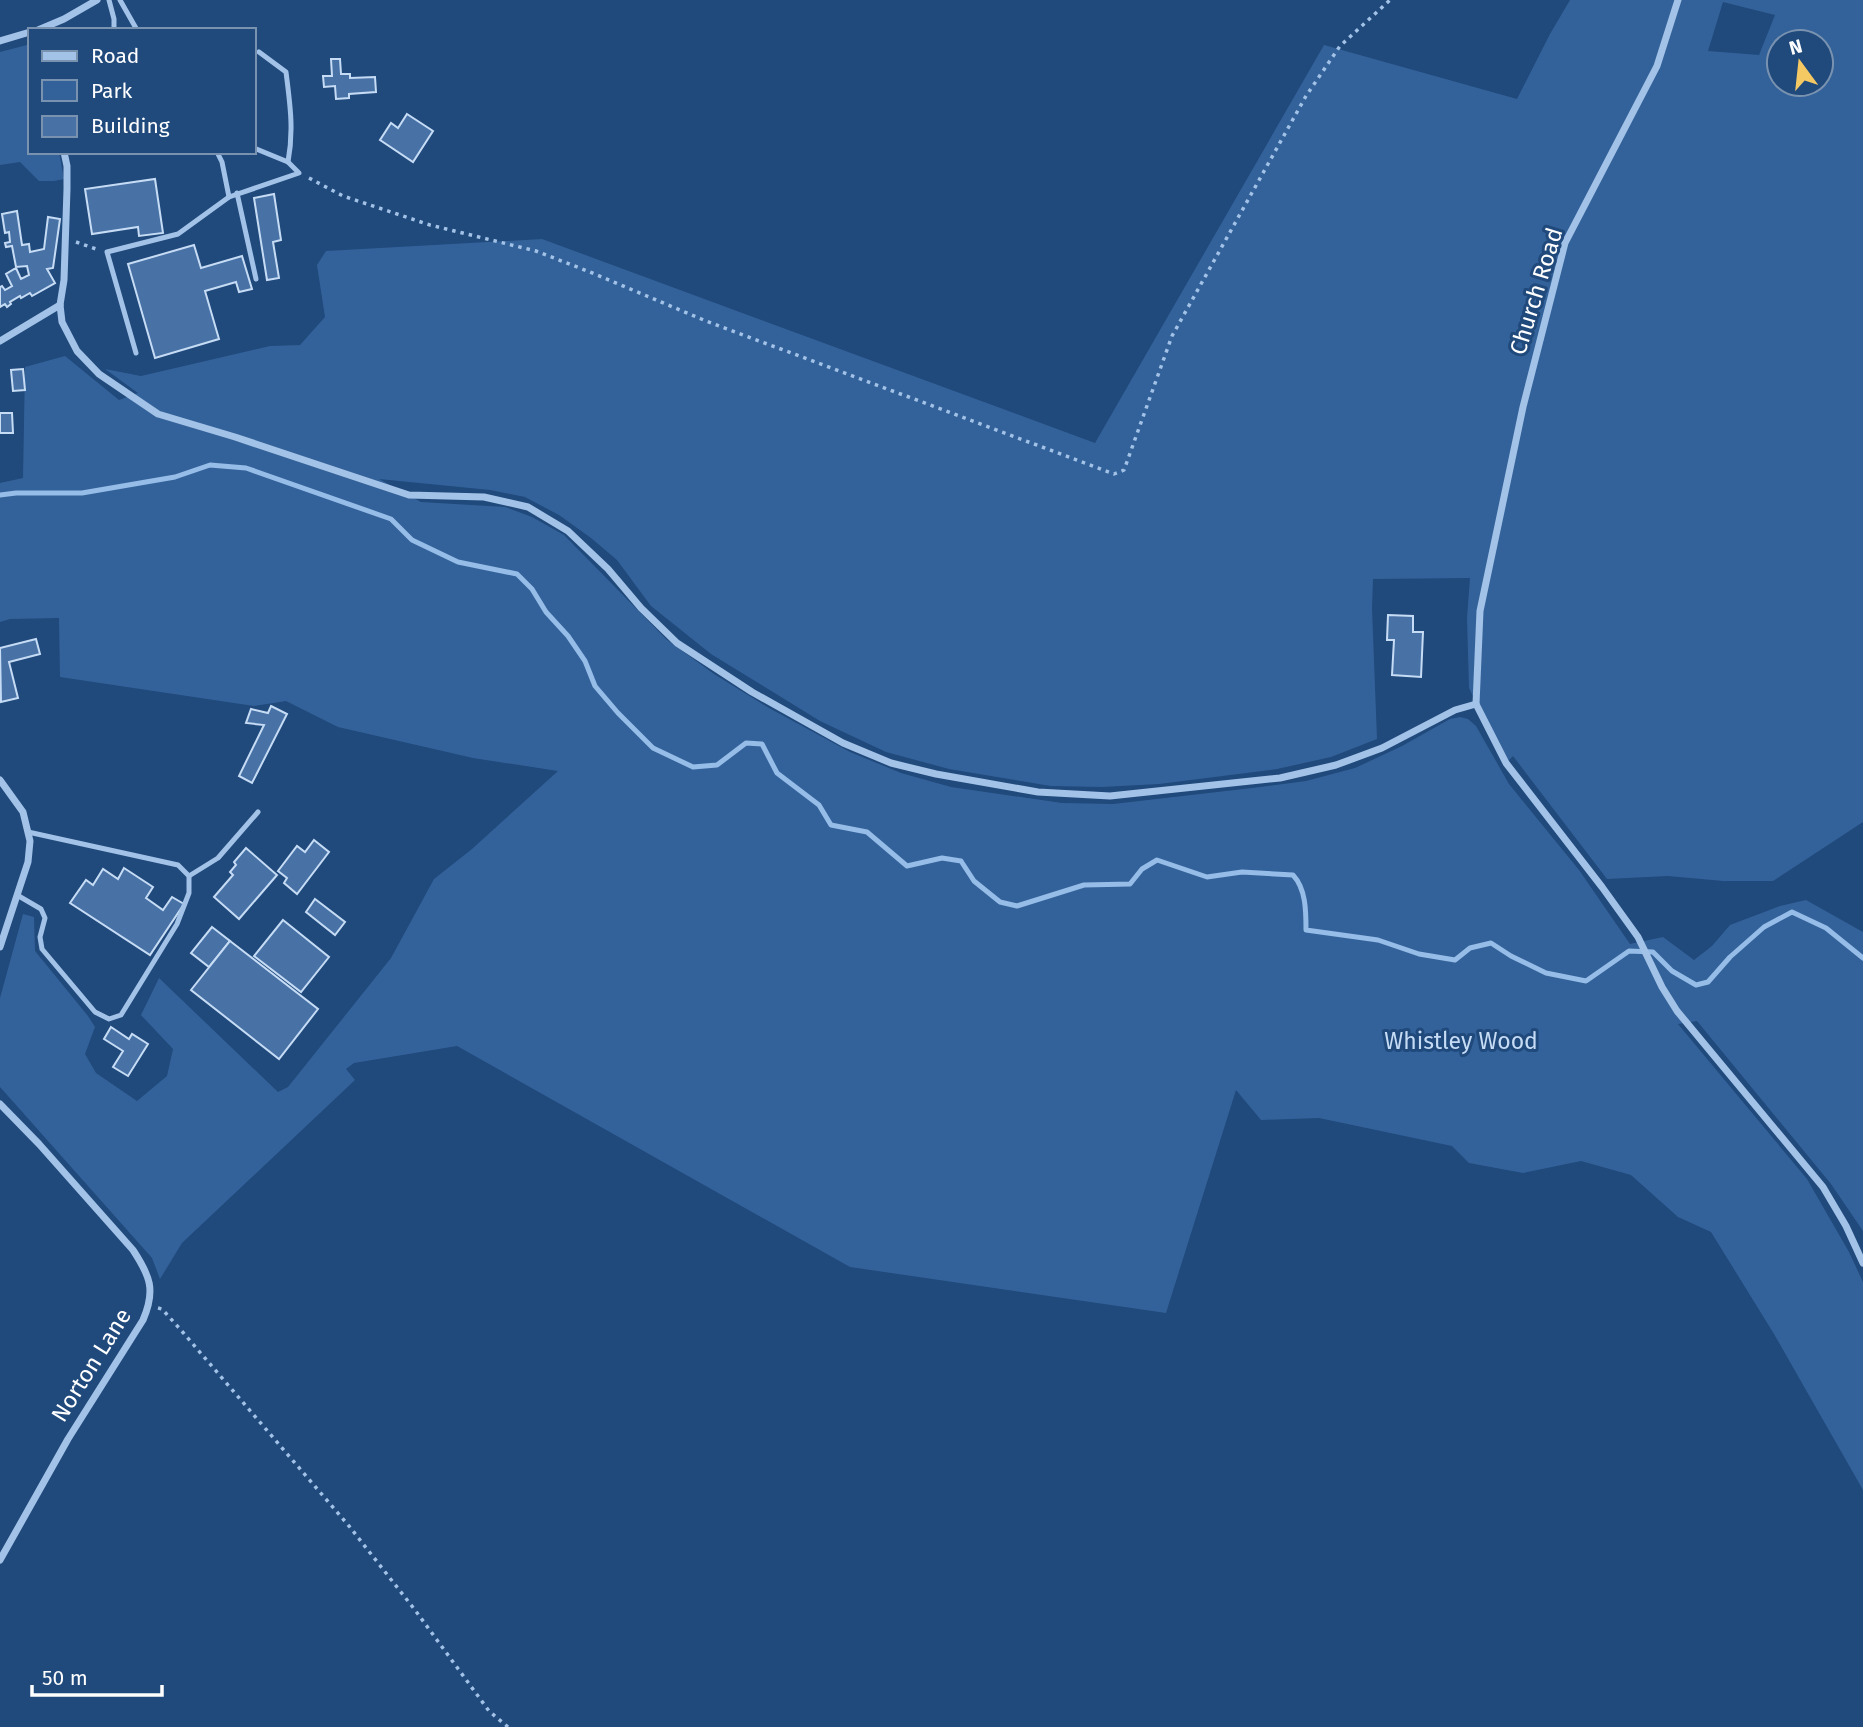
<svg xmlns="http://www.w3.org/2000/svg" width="1863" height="1727" font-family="'Fira Sans',sans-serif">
<rect width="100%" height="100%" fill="#20497c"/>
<!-- green -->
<g fill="#33629a" fill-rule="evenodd">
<path d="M1570,0h293v822l-90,59h-50l-55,-5 -61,3 -94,-123 -7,7 -37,-75 -2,-70 3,-40 -97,1 -1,29 5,131 -46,18 -54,12 -118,15 -57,3 -51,-1 -102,-17 -63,-17 -66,-31 -109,-67 -60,-48 -34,-46 -26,-22 -32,-23 -34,-18 -35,-7 -111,-11 42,23 84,5 27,10 32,18 102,104 48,35 55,34 81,44 51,21 50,14 111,16 51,1 139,-16 54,-7 49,-13 47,-22 48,-27 10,-2 8,2 8,7 33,58 70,86 51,74 33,-7 31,23 18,-14 18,-21 50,-19 26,-6 57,32v299l-32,-47 -134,-163 -19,3 129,155 42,73 14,30v208l-89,-156 -63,-102 -33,-15 -47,-42 -50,-14 -58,12 -54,-10 -17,-17 -133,-28 -58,2 -25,-30 -70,223 -316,-46 -393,-221 -103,17 -8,6 9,11 -173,163 -22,36 -8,-21 -152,-171v-89l23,-84 11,3 1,34 53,65 7,11 -10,27 11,19 41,28 30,-25 6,-27 -32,-34 18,-37 119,114 10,-5 103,-129 43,-79 38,-30 86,-78 -85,-13 -135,-31 -52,-26 -32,5 -194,-29 -1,-59 -49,1 -10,3v-139l23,-5 2,-111 40,-11 54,44 19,-7 -33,-24 36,7 129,-30 30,-1 25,-28 -8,-52 9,-14 216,-12 553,204 229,-398 193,54 33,-65zM1723,2l52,13 -16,40 -51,-4zM1779,42h42v42h-42z"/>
<polygon points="27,45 30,47 30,152 59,152 64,179 54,181 39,181 20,162 0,165 0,52"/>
</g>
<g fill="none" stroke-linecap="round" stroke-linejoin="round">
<!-- stream -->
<path stroke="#96bce8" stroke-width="5" d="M0,495l16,-2h66l93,-16 35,-12 36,3 145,51 21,21 46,22 59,12 15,15 14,23 22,24 17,25 10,25 23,27 35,35 40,19 24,-2 29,-22 16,1 15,29 42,32 12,20 36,7 40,34 35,-8 19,3 13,20 26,21 17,4 67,-21 46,-1 12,-15 15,-9 50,17 35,-5 51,3c13,14 13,36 13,55l72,10 41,14 36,6 15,-12 21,-5 20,13 35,17 40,8 43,-30 24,1 19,19 24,14 12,-3 22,-25 34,-30 28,-15 34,16 37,30"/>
</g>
<!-- building -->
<g fill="#4872a6" stroke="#c6dcf5" stroke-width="2">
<polygon points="331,59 340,59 341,74 350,74 350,78 375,77 376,92 349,94 349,98 336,99 335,86 324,87 323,76 332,76"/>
<polygon points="407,114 433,131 413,162 380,140 391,123 398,128"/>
<polygon points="155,179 163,233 139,236 138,227 92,234 85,189"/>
<polygon points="274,194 281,240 273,242 279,278 267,280 254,198"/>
<polygon points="17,211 22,245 29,244 30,252 44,249 48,217 60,219 53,268 47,269 55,283 32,296 30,293 21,298 20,296 10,302 11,304 7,307 5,304 0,307 0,287 2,286 5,290 12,286 6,274 16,268 21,279 29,275 27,266 16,267 12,246 6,247 5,243 10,242 9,232 5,233 2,214"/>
<polygon points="194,245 201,268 242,256 252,289 239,292 236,282 205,291 219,339 155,358 128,264"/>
<polygon points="23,369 25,390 13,391 11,370"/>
<polygon points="0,413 12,413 13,433 0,433"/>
<polygon points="1388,615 1413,616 1413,632 1423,632 1421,677 1392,675 1394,640 1387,640"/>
<polygon points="36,639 40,654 9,662 18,698 1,702 0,648"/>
<polygon points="271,706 287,714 252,783 239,776 264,725 246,723 251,709 268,713"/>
<polygon points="314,840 329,852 297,894 284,883 287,878 278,871 297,846 305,852"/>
<polygon points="246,848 277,875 239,919 214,897 233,875 230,872 236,865 234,862"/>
<polygon points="124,868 153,887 146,898 163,910 172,897 184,904 150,955 70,903 86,880 93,885 103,869 118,879"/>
<polygon points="315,899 345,922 335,935 306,912"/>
<polygon points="283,920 329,957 301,992 254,956"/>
<polygon points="212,927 230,941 209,967 191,953"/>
<polygon points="230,941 318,1009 279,1059 191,990"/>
<polygon points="111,1027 129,1039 132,1034 148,1044 128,1076 113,1067 123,1051 104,1039"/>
</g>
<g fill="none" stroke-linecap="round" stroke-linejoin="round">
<!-- path -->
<g stroke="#a2c2e7" stroke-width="3.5" stroke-dasharray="3.5 5" stroke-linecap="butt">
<polyline points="309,178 343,196 430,225 536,251 590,272 706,321 1114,474 1124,470 1172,336 1306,96 1340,46 1390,0"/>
<polyline points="76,242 99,250"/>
<polyline points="158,1308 162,1309 180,1329 349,1526 415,1610 489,1711 508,1727"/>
</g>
<!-- lane -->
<g stroke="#a2c2e7" stroke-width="5">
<polyline points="109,0 114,19 114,30"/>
<polyline points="120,0 137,30"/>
<path d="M254,148l34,14c6,-32 2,-58 -2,-90l-27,-20"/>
<polyline points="217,152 222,162 229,197"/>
<polyline points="237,193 256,279"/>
<polyline points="136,353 107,252 178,234 229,197 299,173 288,162"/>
<polyline points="189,876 218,858 258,812"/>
<polyline points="17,895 41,909 45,918 40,937 42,949 95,1012 109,1019 121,1015 177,924 189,893 189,876 178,865 28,832"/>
</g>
<!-- street -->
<g stroke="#a2c2e7" stroke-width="7">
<polyline points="1678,0 1657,66 1565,243 1523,407 1480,611 1476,704 1506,763 1602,887 1638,937 1662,987 1677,1011 1823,1187 1846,1226 1863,1263"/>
<polyline points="38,30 64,19 97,0"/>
<polyline points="0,41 30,32"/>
<polyline points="64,152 67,166 67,189 64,280 60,305 62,322 77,351 99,374 158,414 235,437 409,495 484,497 528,507 568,531 608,569 641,608 677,643 752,692 843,743 891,763 936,774 1038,792 1110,796 1280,778 1336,765 1382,748 1455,710 1476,704"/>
<polyline points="0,341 60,305"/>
<polyline points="0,780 23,812 30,841 28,862 0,947"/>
<path d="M0,1104l39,40 94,106c17,26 23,40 10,70l-75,119 -68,121"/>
</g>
</g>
<g text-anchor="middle" stroke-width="6" stroke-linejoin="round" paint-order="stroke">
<!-- street labels -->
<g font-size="23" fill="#fff" stroke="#20497c">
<text transform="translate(1536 291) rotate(-73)" y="8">Church Road</text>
<text transform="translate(91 1365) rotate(-58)" y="8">Norton Lane</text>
</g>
<!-- park labels -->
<g font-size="23" fill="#c6dcf5" stroke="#20497c">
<text x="1461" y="1049">Whistley Wood</text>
</g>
</g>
<!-- legend -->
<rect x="28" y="28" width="228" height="126" fill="#20497c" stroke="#7992b0" stroke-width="2"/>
<rect x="42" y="51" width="35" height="10" fill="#a2c2e7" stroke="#7992b0" stroke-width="2"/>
<text x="91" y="63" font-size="21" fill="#ffffff">Road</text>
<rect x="42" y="80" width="35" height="21" fill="#33629a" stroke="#7992b0" stroke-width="2"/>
<text x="91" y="98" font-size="21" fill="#ffffff">Park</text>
<rect x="42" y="116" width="35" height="21" fill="#4872a6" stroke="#7992b0" stroke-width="2"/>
<text x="91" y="133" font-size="21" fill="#ffffff">Building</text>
<!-- north arrow -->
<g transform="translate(1800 63) rotate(345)"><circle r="33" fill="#20497c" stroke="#7992b0" stroke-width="2"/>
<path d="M0-5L12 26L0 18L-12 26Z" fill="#f4c963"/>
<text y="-10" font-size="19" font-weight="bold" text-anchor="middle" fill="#ffffff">N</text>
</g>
<!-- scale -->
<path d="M32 1685v10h130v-10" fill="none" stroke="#ffffff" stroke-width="3.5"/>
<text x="42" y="1685" font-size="21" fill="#ffffff" stroke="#20497c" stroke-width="5" paint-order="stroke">50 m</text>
</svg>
